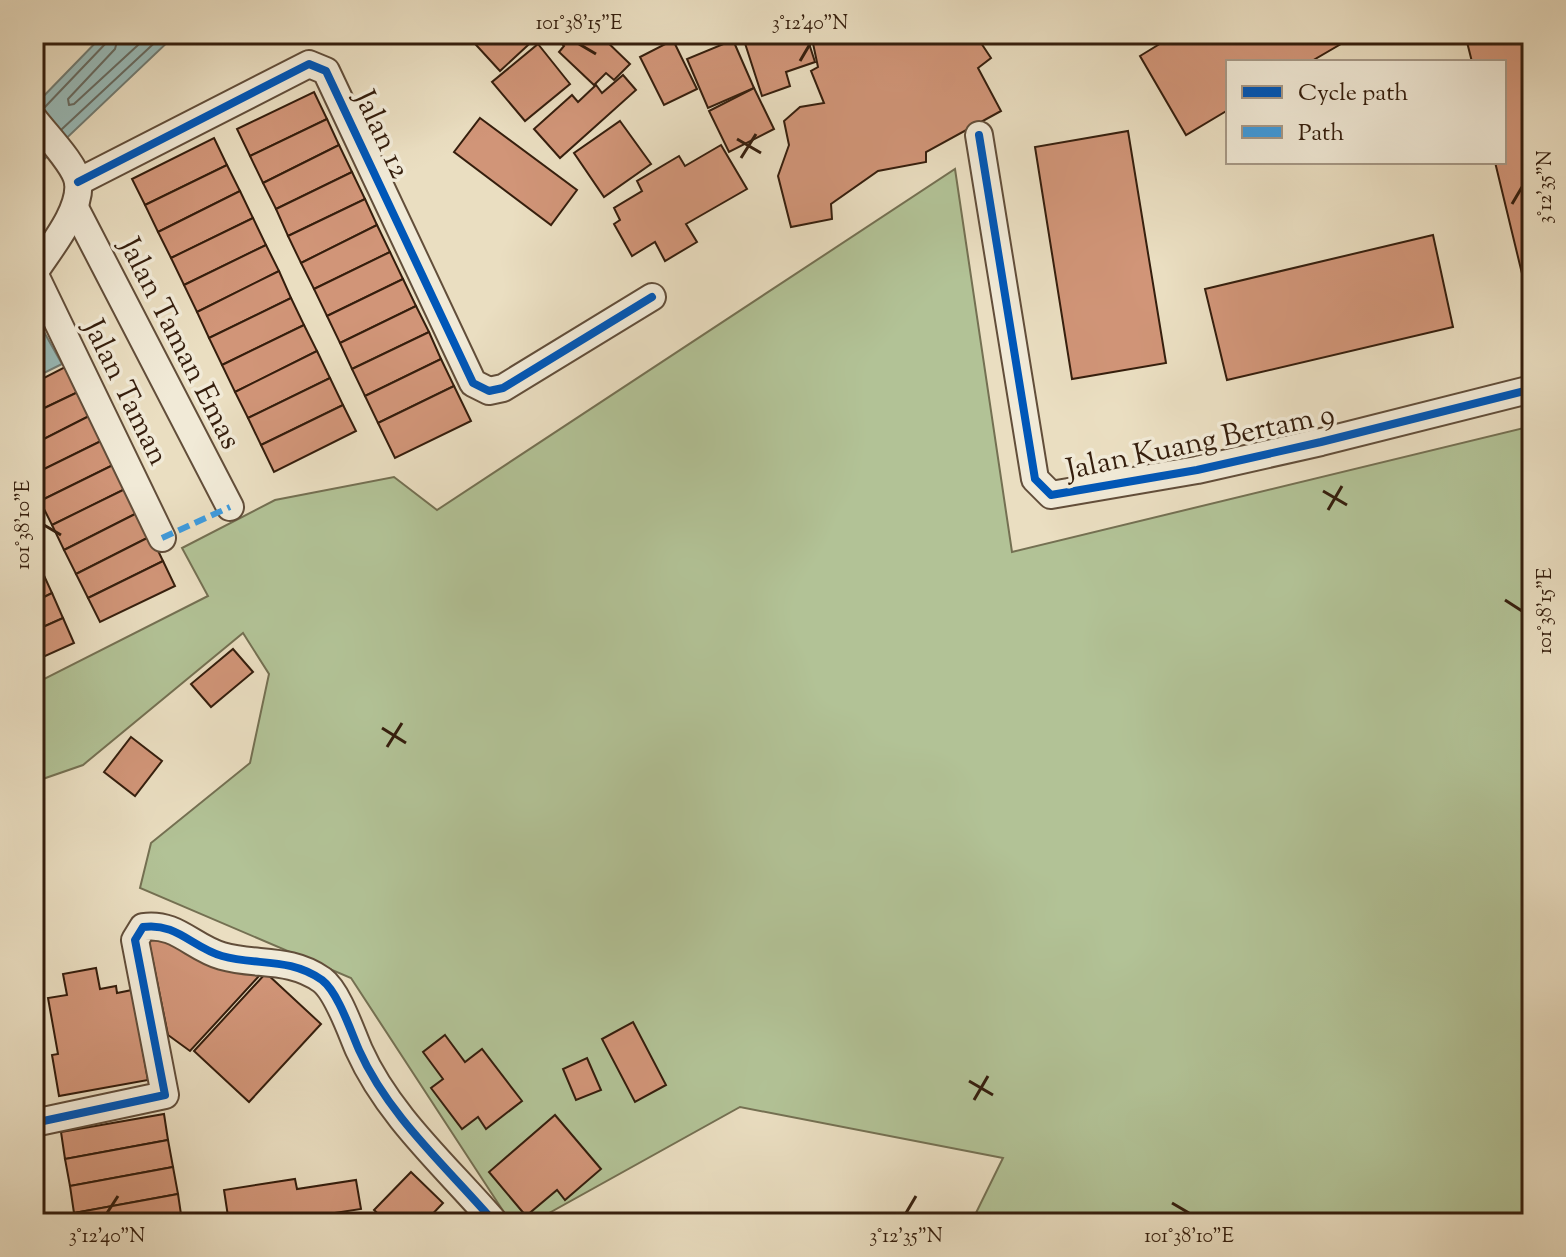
<svg xmlns="http://www.w3.org/2000/svg" width="1566" height="1257" font-family="'Sorts Mill Goudy',serif">
<rect width="100%" height="100%" fill="#eadec1"/>
<filter id="stains"><feTurbulence type="fractalNoise" baseFrequency=".0025" numOctaves="4"/><feColorMatrix values="0 0 0 0 .2 0 0 0 0 .09 0 0 0 0 .02 0 0 0 .5 -.17"/></filter>
<radialGradient id="worn" r=".72"><stop offset=".6" stop-color="#630" stop-opacity="0"/><stop offset="1" stop-color="#630" stop-opacity=".3"/></radialGradient>
<!-- green -->
<polygon fill="#b2c296" stroke="#747052" stroke-width="2" points="955,169 1012,552 1532,426 1532,1223 971,1223 1003,1158 740,1107 531,1223 511,1223 351,978 140,888 151,843 250,763 269,674 243,633 83,765 34,782 34,684 208,596 182,548 275,500 394,477 437,510"/>
<!-- water -->
<g fill="#99bbb9" stroke="#717c74" stroke-width="2">
<polygon points="104,34 179,34 174,36 34,169 34,106"/>
<polygon points="34,314 62,364 34,378"/>
</g>
<g fill="none" stroke-linecap="round" stroke-linejoin="round">
<!-- shore -->
<g stroke="#676c63" stroke-width="2">
<polyline points="119,34 115,49 68,99 69,105 74,104 150,34"/>
<polyline points="44,108 107,42 109,34"/>
<polyline points="62,129 164,34"/>
</g>
</g>
<!-- building -->
<g fill="#d19578" stroke="#351e0d" stroke-width="2">
<polygon points="466,34 540,34 500,71"/>
<polygon points="566,34 599,34 630,64 614,80 606,73 594,85 559,52 564,46 559,41"/>
<polygon points="742,34 806,34 815,62 786,72 790,86 762,96"/>
<polygon points="811,34 899,34 900,36 906,34 975,34 991,58 978,68 1001,111 926,152 926,162 878,171 831,204 832,219 791,227 778,176 789,145 784,121 800,107 824,103 811,71 818,67"/>
<polygon points="1176,34 1358,34 1310,62 1228,62 1228,110 1186,135 1140,56"/>
<polygon points="1465,34 1532,34 1532,285 1525,286 1495,162 1504,162 1504,62 1472,62"/>
<polygon points="673,40 697,89 664,105 640,57"/>
<polygon points="733,40 754,88 708,108 687,59"/>
<polygon points="538,44 570,84 525,121 492,82"/>
<polygon points="623,75 636,90 560,158 534,129 572,95 578,102 596,85 602,93"/>
<polygon points="754,88 774,129 729,152 709,111"/>
<polygon points="314,92 327,119 250,156 237,129"/>
<polygon points="480,118 577,190 551,225 454,152"/>
<polygon points="327,119 339,145 263,183 250,156"/>
<polygon points="620,121 651,164 604,197 574,153"/>
<polygon points="1128,131 1166,363 1072,379 1035,147"/>
<polygon points="214,138 227,165 145,205 132,179"/>
<polygon points="339,145 352,172 276,209 263,183"/>
<polygon points="721,145 747,189 686,224 697,242 665,261 655,242 632,256 614,224 620,220 614,208 642,191 637,181 679,156 685,166"/>
<polygon points="227,165 240,191 158,232 145,205"/>
<polygon points="352,172 365,199 288,236 276,209"/>
<polygon points="240,191 253,218 171,258 158,232"/>
<polygon points="365,199 377,225 301,263 288,236"/>
<polygon points="253,218 266,245 184,285 171,258"/>
<polygon points="377,225 390,252 314,289 301,263"/>
<polygon points="1433,235 1453,327 1227,380 1205,289"/>
<polygon points="266,245 279,271 197,312 184,285"/>
<polygon points="390,252 403,279 327,316 314,289"/>
<polygon points="279,271 291,298 209,338 197,312"/>
<polygon points="403,279 416,306 340,343 327,316"/>
<polygon points="291,298 304,325 222,365 209,338"/>
<polygon points="416,306 429,332 352,369 340,343"/>
<polygon points="304,325 317,351 235,392 222,365"/>
<polygon points="429,332 441,359 365,396 352,369"/>
<polygon points="317,351 330,378 248,418 235,392"/>
<polygon points="441,359 454,386 378,423 365,396"/>
<polygon points="67,366 80,391 34,413 34,383"/>
<polygon points="330,378 343,405 261,445 248,418"/>
<polygon points="454,386 471,421 395,458 378,423"/>
<polygon points="80,391 91,415 34,444 34,413"/>
<polygon points="343,405 356,431 274,472 261,445"/>
<polygon points="91,415 103,440 34,474 34,444"/>
<polygon points="103,440 115,464 40,501 34,489 34,474"/>
<polygon points="115,464 127,488 52,525 40,501"/>
<polygon points="127,488 139,512 64,550 52,525"/>
<polygon points="139,512 151,536 76,574 64,550"/>
<polygon points="151,536 163,561 88,598 76,574"/>
<polygon points="34,553 41,569 34,572"/>
<polygon points="163,561 175,586 100,622 88,598"/>
<polygon points="41,569 52,593 34,602 34,572"/>
<polygon points="52,593 63,618 34,631 34,602"/>
<polygon points="63,618 74,643 34,661 34,631"/>
<polygon points="233,649 253,672 211,707 191,684"/>
<polygon points="131,737 162,761 135,796 104,772"/>
<polygon points="162,932 244,963 260,975 190,1051 168,1035 149,942"/>
<polygon points="96,968 100,989 116,986 117,993 132,990 148,1080 59,1096 52,1055 58,1054 48,998 67,995 63,974"/>
<polygon points="266,973 321,1024 249,1102 194,1051"/>
<polygon points="633,1022 666,1085 635,1102 602,1039"/>
<polygon points="445,1035 465,1062 482,1049 522,1101 486,1129 478,1117 462,1129 431,1088 443,1079 423,1052"/>
<polygon points="587,1058 601,1090 576,1100 563,1069"/>
<polygon points="164,1114 168,1140 65,1159 61,1132"/>
<polygon points="555,1115 601,1169 565,1200 557,1190 526,1216 489,1172"/>
<polygon points="168,1140 173,1167 70,1186 65,1159"/>
<polygon points="173,1167 178,1194 74,1213 70,1186"/>
<polygon points="411,1172 443,1203 424,1223 388,1223 374,1210"/>
<polygon points="295,1179 297,1189 356,1180 361,1209 301,1218 302,1223 229,1223 224,1190"/>
<polygon points="178,1194 182,1221 76,1223 74,1213"/>
</g>
<g fill="none" stroke-linecap="round" stroke-linejoin="round">
<defs>
<g id="street">
<path d="M34,119c12,16 41,45 44,63 4,29 -29,67 -44,91"/>
<polyline points="979,135 1035,479 1051,495 1197,470 1321,442 1532,389"/>
<polyline points="78,182 309,64 326,71 473,383 489,391 503,388 652,297"/>
<polyline points="75,208 230,507"/>
<polyline points="34,273 162,538"/>
<path d="M34,1123l131,-28 -30,-155 8,-13c33,-5 50,21 79,29 35,10 67,1 100,24 16,12 29,52 37,70 30,67 89,118 136,173"/>
</g>
</defs>
<!-- street casing -->
<use href="#street" stroke="#624e3a" stroke-width="30"/>
<!-- street -->
<use href="#street" stroke="#f1ead7" stroke-width="26"/>
<!-- quiet -->
<polyline stroke="#3e9bde" stroke-width="6" stroke-dasharray="12 6" stroke-linecap="butt" points="162,538 230,507"/>
<defs>
<g id="cycleway">
<polyline points="979,135 1035,479 1051,495 1197,470 1321,442 1532,389"/>
<polyline points="78,182 309,64 326,71 473,383 489,391 503,388 652,297"/>
<path d="M34,1123l131,-28 -30,-155 8,-13c33,-5 50,21 79,29 35,10 67,1 100,24 16,12 29,52 37,70 30,67 89,118 136,173"/>
</g>
</defs>
<!-- cycleway casing -->
<use href="#cycleway" stroke="#f1ead7" stroke-width="13"/>
<!-- cycleway -->
<use href="#cycleway" stroke="#0057b8" stroke-width="8"/>
</g>
<!-- ticks -->
<path fill="none" stroke="#351e0d" stroke-width="3" d="M579,44l17,10M800,61l10,-17M737,139l24,14M741,158l15,-24M1512,204l10,-17M1323,491l24,14M1328,510l14,-24M44,525l17,10M1505,600l17,11M382,728l24,15M387,747l15,-24M969,1081l24,14M974,1100l14,-24M1172,1203l17,10M107,1213l11,-17M906,1213l10,-17"/>
<g text-anchor="middle" stroke-width="7" stroke-linejoin="round" paint-order="stroke">
<!-- street labels -->
<g font-size="30" fill="#351e0d" stroke="#f1ead7">
<text transform="translate(383 134) rotate(65)" y="10">Jalan 12</text>
<text transform="translate(181 343) rotate(63)" y="10">Jalan Taman Emas</text>
<text transform="translate(127 392) rotate(64)" y="10">Jalan Taman</text>
<text transform="translate(1200 441) rotate(-12)" y="10">Jalan Kuang Bertam 9</text>
</g>
</g>
<!-- margin -->
<rect width="1566" height="1257" fill="none" stroke="#eadec1" stroke-width="88"/>
<!-- legend -->
<rect x="1226" y="60" width="280" height="104" fill="#f1ead7" stroke="#a69886" stroke-width="2"/>
<rect x="1242" y="86" width="40" height="12" fill="#0057b8" stroke="#a69886" stroke-width="2"/>
<text x="1298" y="100" font-size="24" fill="#351e0d">Cycle path</text>
<rect x="1242" y="126" width="40" height="12" fill="#3e9bde" stroke="#a69886" stroke-width="2"/>
<text x="1298" y="140" font-size="24" fill="#351e0d">Path</text>
<rect x="44" y="44" width="1478" height="1169" fill="none" stroke="#351e0d" stroke-width="3"/>
<g font-size="20" text-anchor="middle" fill="#351e0d">
<text x="579" y="29">101°38'15"E</text>
<text x="810" y="29">3°12'40"N</text>
<text transform="translate(1544 187) rotate(-90)" y="7">3°12'35"N</text>
<text transform="translate(22 525) rotate(-90)" y="7">101°38'10"E</text>
<text transform="translate(1544 611) rotate(-90)" y="7">101°38'15"E</text>
<text x="107" y="1242">3°12'40"N</text>
<text x="906" y="1242">3°12'35"N</text>
<text x="1189" y="1242">101°38'10"E</text>
</g>
<rect width="100%" height="100%" filter="url(#stains)"/>
<rect width="100%" height="100%" fill="url(#worn)"/>
</svg>
